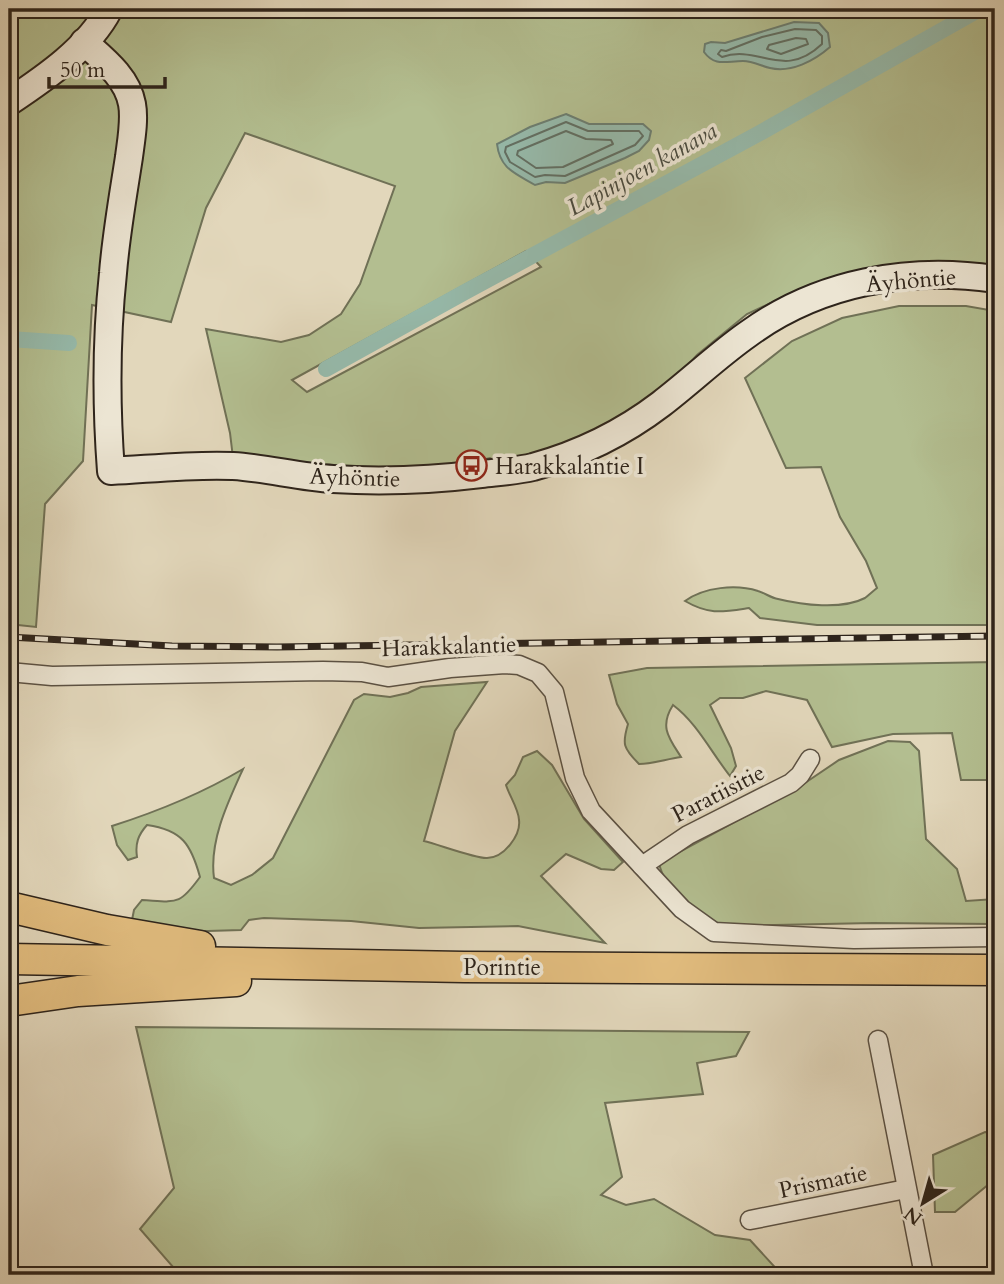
<svg xmlns="http://www.w3.org/2000/svg" width="1004" height="1284" font-family="Cardo,serif">
<rect width="100%" height="100%" fill="#e2d7bb"/>
<filter id="stains"><feTurbulence type="fractalNoise" baseFrequency=".00286" numOctaves="4"/><feColorMatrix values="0 0 0 0 .2 0 0 0 0 .09 0 0 0 0 .02 0 0 0 .5 -.17"/></filter>
<radialGradient id="worn" r=".72"><stop offset=".6" stop-color="#630" stop-opacity="0"/><stop offset="1" stop-color="#630" stop-opacity=".3"/></radialGradient>
<!-- green -->
<g fill="#b3be90" stroke="#707156" stroke-width="2" fill-rule="evenodd">
<path d="M9,9h986v261l-157,9 -29,6 -62,29 -50,41 -18,20 -36,30 -61,35 -81,26 -11,-8 -47,10 -209,-2 -4,-33 -24,-104 75,13 28,-7 32,-21 19,-30 35,-98 -150,-53 -39,75 -35,114 -79,-17 -9,156 -38,43 -9,123 -27,-3zM526,251l15,16 -234,125 -15,-12z"/>
<path d="M899,306h67l29,5v314h-178l-57,-7 -11,-10c-27,4 -40,7 -64,-7 19,-14 51,-17 73,-10 7,2 13,7 20,8 24,6 64,11 87,-1 4,-3 8,-7 12,-10l-11,-27 -26,-44 -19,-50 -35,1 -41,-90 47,-37 50,-23z"/>
<path d="M995,662v118h-34l-9,-47 -59,1 -61,13 -25,-47 -41,-9 -23,7h-23l-10,7 21,43 5,18 -6,10c-19,-24 -33,-53 -57,-71 -14,22 -4,33 8,52 -15,2 -27,7 -42,7 -16,-16 -17,-20 -11,-40l-11,-20 -8,-29 38,-7z"/>
<path d="M487,682l-32,49 -31,110c13,3 53,18 63,17 17,0 34,-23 32,-38 0,-10 -10,-25 -13,-35l9,-10 8,-18 14,-6 15,14 32,54 39,43 -9,8 -13,-1 -35,-15 -25,22 64,67 -87,-17 -99,2 -68,-7 -87,-3 -15,2 -8,10 -100,3 -9,-13 2,-10 8,-10c35,2 37,6 58,-23 -9,-33 -18,-47 -53,-52 -9,10 -12,19 -10,32l-9,3 -11,-15 -5,-19c47,-15 89,-32 131,-57 -15,33 -34,72 -29,109l17,7 21,-10 21,-17 81,-158 10,-6 26,3 18,-4 13,-6z"/>
<path d="M888,741l22,1 9,9 7,88 31,30 9,32 29,-2v25l-122,-1 -150,3c-26,-14 -58,-33 -64,-63l140,-76 40,-27z"/>
<polygon points="136,1027 749,1032 736,1056 697,1063 703,1094 605,1103 622,1177 601,1195 626,1205 654,1199 715,1235 750,1240 782,1275 180,1275 140,1229 174,1188"/>
<polygon points="985,1132 995,1135 995,1188 989,1184 955,1212 935,1212 933,1155"/>
</g>
<!-- water -->
<g fill="#96baab" stroke="#6c7e71" stroke-width="2">
<path d="M794,22l25,1 9,10 2,14c-16,14 -39,26 -60,21 -9,-2 -17,-7 -27,-7 -17,0 -28,6 -39,-9l1,-8 6,-2 14,1z"/>
<path d="M566,114l23,10h54l8,7 -2,9 -10,11 -14,7 -60,25 -19,-1 -11,3c-20,-12 -35,-16 -38,-41l33,-17z"/>
</g>
<g fill="none" stroke-linecap="round" stroke-linejoin="round">
<!-- shore -->
<g stroke="#626f63" stroke-width="2">
<path d="M795,29l21,1 6,6v8c-39,37 -63,0 -100,13l-4,-3 3,-4 5,1 36,-14z"/>
<polygon points="796,38 806,39 808,44 781,54 767,49 769,45"/>
<polygon points="566,122 588,131 639,131 643,136 635,145 565,176 545,175 535,177 510,162 505,152 506,147"/>
<polygon points="566,131 586,139 611,140 613,144 563,167 536,168 517,155 518,151"/>
</g>
<!-- canal -->
<g stroke="#96baab" stroke-width="16">
<polyline points="9,339 69,343"/>
<polyline points="326,369 465,292 758,134 980,9"/>
</g>
<defs>
<g id="minor">
<polyline points="9,672 52,676 323,671 362,672 388,677 450,668 505,664 519,665 538,673 554,692 575,778 591,811 682,909 714,932 854,939 995,937"/>
<polyline points="642,866 688,835 791,783 800,775 810,759"/>
<polyline points="878,1040 924,1275"/>
<polyline points="750,1220 906,1189"/>
</g>
<g id="secondary">
<path d="M84,42c19,17 43,35 48,62 3,16 -1,37 -3,53 -6,39 -13,78 -16,116 -7,66 -7,132 -2,198 39,-2 83,-7 122,-5 33,2 66,11 100,13 49,3 99,1 148,-5 17,-2 35,-3 52,-7 47,-13 90,-34 128,-63 30,-23 57,-49 87,-70 71,-52 161,-68 247,-55"/>
<path d="M9,102c36,-24 80,-54 100,-93"/>
</g>
<g id="trunk">
<polyline points="9,907 107,930 200,946"/>
<polyline points="9,959 464,967 995,970"/>
<polyline points="9,1001 78,991 236,981"/>
</g>
</defs>
<!-- minor casing -->
<use href="#minor" stroke="#5b5143" stroke-width="21"/>
<!-- secondary casing -->
<use href="#secondary" stroke="#2e241b" stroke-width="30"/>
<!-- trunk casing -->
<use href="#trunk" stroke="#2e241b" stroke-width="33"/>
<!-- minor -->
<use href="#minor" stroke="#ece5d3" stroke-width="18"/>
<!-- secondary -->
<use href="#secondary" stroke="#ece5d3" stroke-width="26"/>
<!-- trunk -->
<use href="#trunk" stroke="#e1bc7e" stroke-width="30"/>
<defs>
<polyline id="rail" points="9,637 172,646 277,647 995,636"/>
</defs>
<!-- rail casing -->
<use href="#rail" stroke="#2e241b" stroke-width="7"/>
<!-- rail -->
<use href="#rail" stroke="#ece5d3" stroke-width="4.5" stroke-dasharray="13" stroke-linecap="butt"/>
</g>
<!-- icons -->
<defs>
<symbol id="bus-ring" viewBox="-11 -11 22 22"><circle r="9.5" fill="#ece5d3" stroke="#8f2418" stroke-width="1.5"/><path d="M-5-6H5V4H4V6H2V4H-2V6H-4V4H-5ZM-3.5-4V0h7V-4ZM-3.5 1.2v1.5H-2V1.2ZM2 1.2v1.5H3.5V1.2Z" fill="#8f2418"/></symbol>
</defs>
<g fill-rule="evenodd">
<use href="#bus-ring" x="454" y="448" width="35" height="35"/>
</g>
<g text-anchor="middle" stroke-width="7" stroke-linejoin="round" paint-order="stroke">
<!-- street labels -->
<g font-size="23" fill="#2e241b" stroke="#ece5d3">
<text transform="translate(911 280) rotate(-5)" y="8">Äyhöntie</text>
<text transform="translate(355 477) rotate(2)" y="8">Äyhöntie</text>
<text transform="translate(449 646) rotate(-2)" y="8">Harakkalantie</text>
<text transform="translate(718 793) rotate(-27)" y="8">Paratiisitie</text>
<text x="502" y="975">Porintie</text>
<text transform="translate(823 1181) rotate(-12)" y="8">Prismatie</text>
</g>
<!-- poi labels -->
<g font-size="23" fill="#2e241b" stroke="#ece5d3" text-anchor="start">
<text x="495" y="474">Harakkalantie I</text>
</g>
<!-- water labels -->
<g font-size="24" font-style="italic" fill="#484a3f" stroke="#ece5d3">
<text transform="translate(642 169) rotate(-29)" y="8">Lapinjoen kanava</text>
</g>
</g>
<!-- margin -->
<rect width="1004" height="1284" fill="none" stroke="#e2d7bb" stroke-width="35"/>
<rect x="10" y="10" width="983" height="1263" fill="none" stroke="#2e241b" stroke-width="3.5"/>
<rect x="18" y="18" width="969" height="1249" fill="none" stroke="#2e241b" stroke-width="2"/>
<!-- north arrow -->
<g transform="translate(923 1203) rotate(217)" stroke="#ece5d3" stroke-width="5" paint-order="stroke">
<path d="M0-5L12 26L0 18L-12 26Z" fill="#2e241b"/>
<text y="-10" font-size="19" font-weight="bold" text-anchor="middle" fill="#2e241b">N</text>
</g>
<!-- scale -->
<path d="M49 77v10h116v-10" fill="none" stroke="#2e241b" stroke-width="3.5"/>
<text x="60" y="77" font-size="21" fill="#2e241b" stroke="#ece5d3" stroke-width="5" paint-order="stroke">50 m</text>
<rect width="100%" height="100%" filter="url(#stains)"/>
<rect width="100%" height="100%" fill="url(#worn)"/>
</svg>
